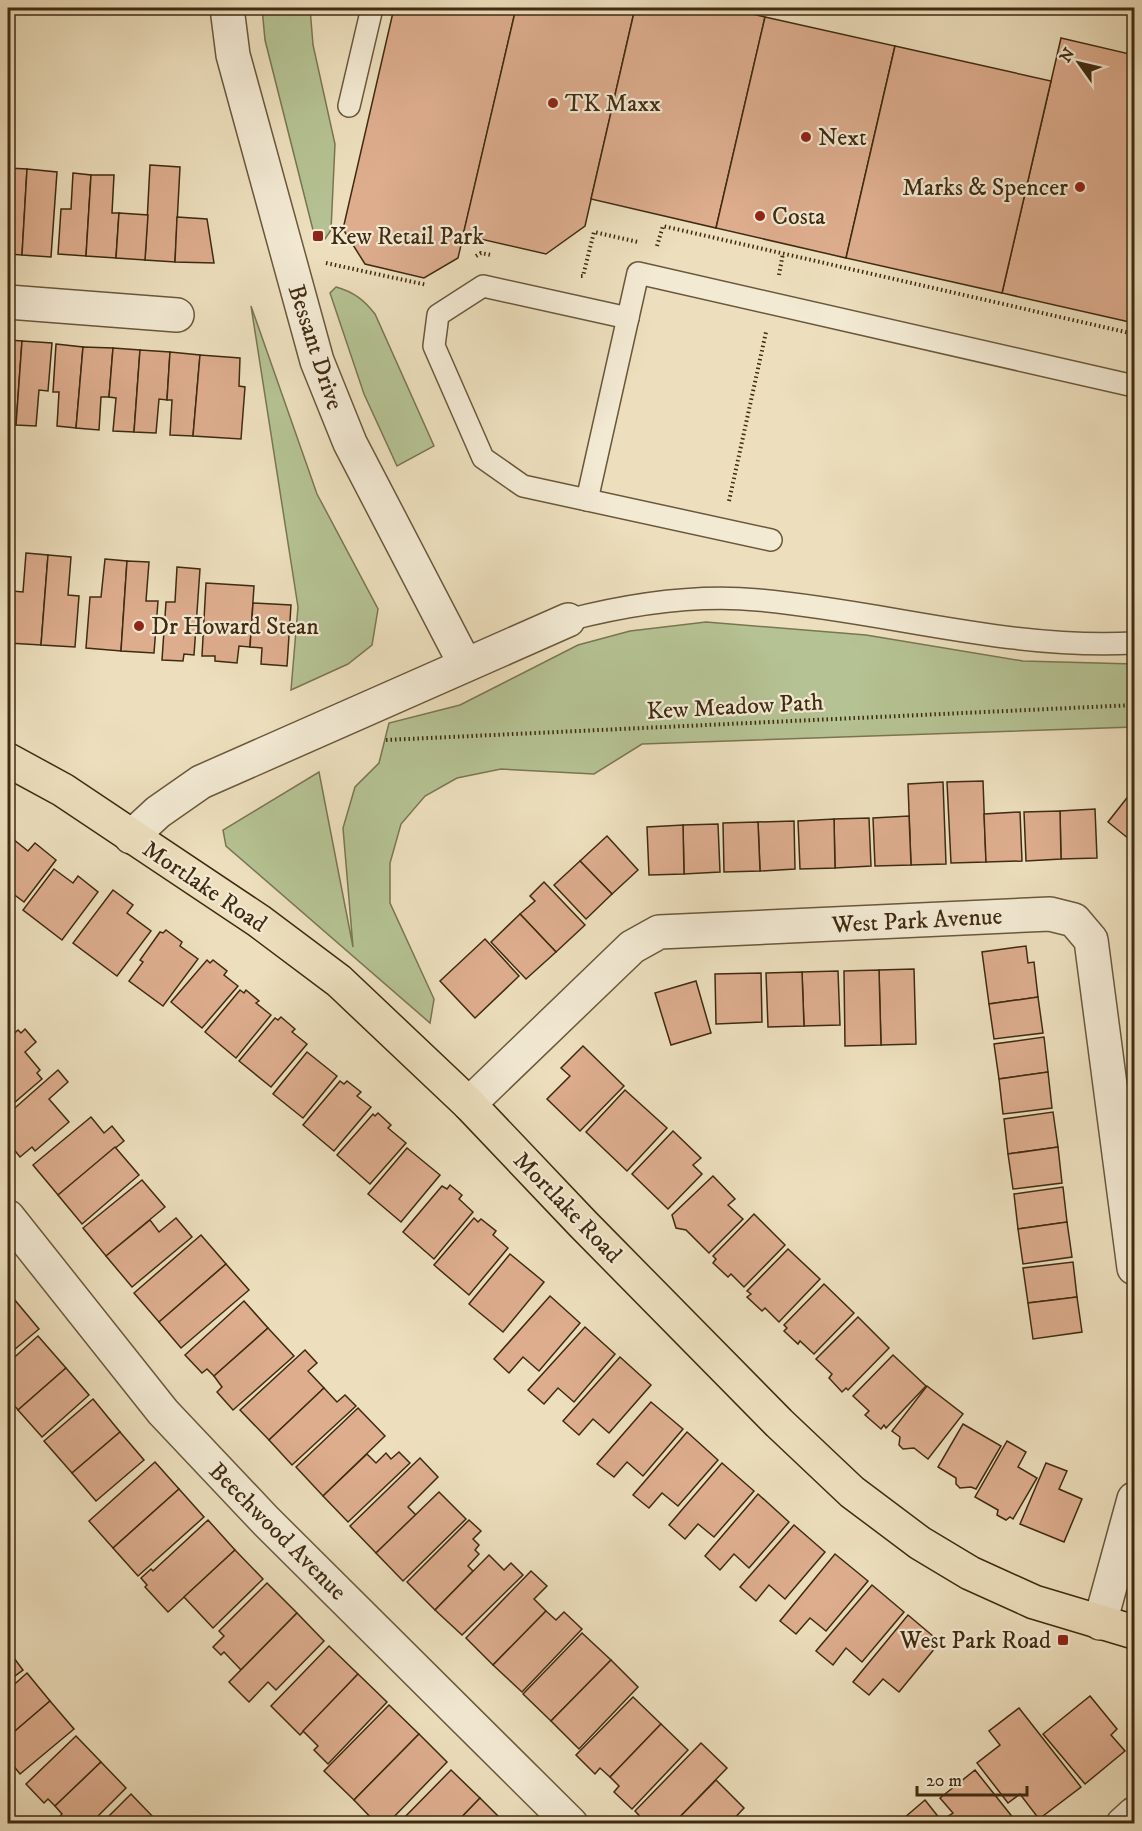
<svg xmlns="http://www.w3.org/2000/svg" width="1142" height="1831" font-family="'IM FELL DW Pica',serif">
<rect width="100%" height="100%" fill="#eddfbd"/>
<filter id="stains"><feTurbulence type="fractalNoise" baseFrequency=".00333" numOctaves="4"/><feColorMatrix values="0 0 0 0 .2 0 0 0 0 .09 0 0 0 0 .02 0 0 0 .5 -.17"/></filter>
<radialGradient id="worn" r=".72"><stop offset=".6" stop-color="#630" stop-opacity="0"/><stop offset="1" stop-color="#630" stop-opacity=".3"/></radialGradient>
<!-- green -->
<g fill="#b5c293" stroke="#7a7652" stroke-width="1.5">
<polygon points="262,8 310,8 313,45 335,144 331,230 325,239 315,238 265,40"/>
<path d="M336,287c18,5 28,13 39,27l59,132 -37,20 -33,-72 -34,-101z"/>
<polygon points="251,306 317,494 378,609 372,645 348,664 291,690 298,607"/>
<polygon points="706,622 866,635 1023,661 1134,664 1134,727 642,744 594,774 501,769 457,778 425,796 401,824 390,863 390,903 434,999 430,1023 226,846 223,830 319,772 353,947 343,828 355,787 379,763 389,723 460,705 578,645 630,631"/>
</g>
<!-- building -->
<g fill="#ddad8e" stroke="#3f2b11" stroke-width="1.5">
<polygon points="394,8 516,8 458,258 424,278 365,264 343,229"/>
<polygon points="516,8 635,8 585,226 546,254 463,235"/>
<polygon points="635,8 726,8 765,17 716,228 591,199"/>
<polygon points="765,17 895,46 846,258 716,228"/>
<polygon points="1061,38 1134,55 1134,323 1002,293"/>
<polygon points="895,46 1051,81 1002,293 846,258"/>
<polygon points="150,165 180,167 175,262 145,260"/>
<polygon points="8,168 27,169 22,255 8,254"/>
<polygon points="27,169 57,172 51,257 22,255"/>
<polygon points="73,173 91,175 86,256 58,254 61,209 71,209"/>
<polygon points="91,175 114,175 112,213 119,213 116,258 86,256"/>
<polygon points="119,213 148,215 145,260 116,258"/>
<polygon points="177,217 207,219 214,263 175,262"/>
<polygon points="8,340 22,341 16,425 8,424"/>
<polygon points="22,341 52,343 48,391 39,390 36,426 16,425"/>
<polygon points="56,344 83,347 76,428 57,426 59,392 53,392"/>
<polygon points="83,347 113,348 109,397 101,397 99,430 76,428"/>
<polygon points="113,348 140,350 134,432 113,431 116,398 109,397"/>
<polygon points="140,350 170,352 167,400 159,399 156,433 134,432"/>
<polygon points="170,352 200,355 193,436 170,435 172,400 167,400"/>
<polygon points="200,355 240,358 239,386 245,387 241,439 193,436"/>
<polygon points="26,553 48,555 41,645 8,643 12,591 23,592"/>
<polygon points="48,555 71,557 68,595 79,596 75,647 41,645"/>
<polygon points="105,559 127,561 121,651 86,648 90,597 101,597"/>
<polygon points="127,561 149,562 146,601 158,601 154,653 121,651"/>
<polygon points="177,567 200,569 194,655 184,654 183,661 162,660 166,602 175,602"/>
<polygon points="206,583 254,586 250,647 239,646 237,663 215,661 215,656 202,656"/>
<polygon points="253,603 291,605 287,666 261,664 262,648 250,647"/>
<polygon points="983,781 986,862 951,863 947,782"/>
<polygon points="943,782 946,864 911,865 908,784"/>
<polygon points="1134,789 1134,843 1108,822"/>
<polygon points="1095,809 1097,858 1061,859 1060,811"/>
<polygon points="1060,811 1061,859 1026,861 1024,812"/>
<polygon points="1020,812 1022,861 986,862 984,814"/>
<polygon points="909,816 911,865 875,866 873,818"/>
<polygon points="869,818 871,866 835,868 834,819"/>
<polygon points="834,819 835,868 800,869 798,821"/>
<polygon points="794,821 795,869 760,871 758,822"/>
<polygon points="758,822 760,871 724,872 723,823"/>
<polygon points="718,824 720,872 684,874 683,825"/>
<polygon points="683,825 684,874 649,875 647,827"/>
<polygon points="8,835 28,851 35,843 56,860 24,902 8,890"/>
<polygon points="607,836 638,870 612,894 580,861"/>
<polygon points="580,861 612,894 586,919 554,885"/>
<polygon points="54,869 73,883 78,876 98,892 62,940 23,910"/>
<polygon points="544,882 585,925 556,952 520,914 535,901 530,896"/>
<polygon points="113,890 133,905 127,913 151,931 117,976 73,943"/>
<polygon points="520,914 556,952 526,979 491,942"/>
<polygon points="166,930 182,942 180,946 198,959 163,1006 129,981 143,962 140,960 160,932 163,933"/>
<polygon points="485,939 519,976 475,1018 440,981"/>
<polygon points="1026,946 1028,963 1034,962 1038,997 989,1004 982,952"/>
<polygon points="207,960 210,963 213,960 227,971 224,975 238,986 202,1028 171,1002"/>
<polygon points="914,969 916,1044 881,1045 879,970"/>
<polygon points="879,970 881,1045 845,1046 844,971"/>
<polygon points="838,971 840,1025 804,1026 802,972"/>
<polygon points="802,972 804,1026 768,1027 766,973"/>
<polygon points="761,973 762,1022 716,1024 715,974"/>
<polygon points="696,981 711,1033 671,1045 655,993"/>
<polygon points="240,990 244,993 246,990 259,1001 256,1003 271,1015 236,1058 205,1032"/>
<polygon points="1038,997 1043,1033 994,1039 989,1004"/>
<polygon points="281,1017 295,1029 292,1032 307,1044 271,1087 239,1061 275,1018 278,1020"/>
<polygon points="25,1029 36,1042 25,1052 40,1070 37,1073 42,1079 8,1108 8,1039 18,1030 21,1033"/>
<polygon points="1044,1037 1048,1072 999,1079 994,1044"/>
<polygon points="583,1046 624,1086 580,1131 547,1099 570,1076 561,1068"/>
<polygon points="307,1052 337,1076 303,1118 273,1094"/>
<polygon points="58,1070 68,1082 49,1099 69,1122 35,1151 32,1147 20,1157 8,1142 12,1139 8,1133 8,1114"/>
<polygon points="1048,1072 1052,1108 1003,1114 999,1079"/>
<polygon points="340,1081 344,1084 347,1081 361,1092 357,1096 371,1107 334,1151 303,1125"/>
<polygon points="625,1090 667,1128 627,1171 586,1132"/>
<polygon points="1053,1112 1058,1147 1008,1154 1004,1119"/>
<polygon points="378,1113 391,1125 388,1128 406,1143 370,1184 337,1155 373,1114 375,1116"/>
<polygon points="91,1117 104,1133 112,1126 124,1141 58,1195 33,1165"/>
<polygon points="673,1131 701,1158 693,1165 702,1174 668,1209 632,1174"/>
<polygon points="115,1147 139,1175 82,1224 58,1195"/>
<polygon points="1058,1147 1062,1183 1013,1189 1008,1154"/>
<polygon points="407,1148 440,1175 401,1222 368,1194"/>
<polygon points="713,1176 735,1199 728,1205 743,1219 709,1253 686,1230 676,1228 672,1215"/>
<polygon points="142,1180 165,1207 106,1256 83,1228"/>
<polygon points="450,1185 462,1195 459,1199 473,1212 434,1259 403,1232 442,1186 447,1189"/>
<polygon points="1063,1187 1067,1222 1018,1229 1014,1194"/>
<polygon points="754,1214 785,1245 744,1287 731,1274 728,1277 713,1263 716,1259 713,1256"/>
<polygon points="176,1218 192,1237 132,1287 106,1256 150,1220 159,1232"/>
<polygon points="474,1218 478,1222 481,1219 496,1231 493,1235 508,1248 469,1295 434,1265"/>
<polygon points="1067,1222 1072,1257 1023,1264 1018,1229"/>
<polygon points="201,1235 226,1264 159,1322 134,1293"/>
<polygon points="788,1249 820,1279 779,1322 765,1308 762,1311 747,1297 751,1294 747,1291"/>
<polygon points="510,1254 544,1282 503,1332 469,1304"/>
<polygon points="1073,1262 1077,1297 1028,1303 1023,1268"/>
<polygon points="226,1264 249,1290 181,1348 159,1322"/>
<polygon points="824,1284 854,1313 814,1354 800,1341 798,1344 784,1331 787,1328 784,1325"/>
<polygon points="550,1296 580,1323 539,1371 523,1357 509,1373 494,1359"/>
<polygon points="1077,1297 1082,1332 1033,1339 1028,1303"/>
<polygon points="14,1299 39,1329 8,1355 8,1304"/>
<polygon points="244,1301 268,1328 214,1376 207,1369 202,1373 185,1355"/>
<polygon points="858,1317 889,1348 848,1390 846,1388 842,1392 829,1378 832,1374 816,1359"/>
<polygon points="585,1327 615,1354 574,1402 558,1388 544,1404 528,1390"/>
<polygon points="268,1328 294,1356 233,1410 217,1392 222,1387 214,1376"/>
<polygon points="38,1336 66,1368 18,1410 8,1398 8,1363"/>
<polygon points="305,1350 317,1363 308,1371 324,1388 269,1440 240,1410"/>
<polygon points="893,1355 926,1386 886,1428 884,1425 881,1429 865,1415 869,1411 853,1396"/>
<polygon points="620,1357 651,1385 609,1433 593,1419 579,1435 563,1421"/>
<polygon points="66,1368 89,1395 42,1437 18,1410"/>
<polygon points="927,1386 963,1414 928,1459 914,1448 903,1449 899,1445 900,1437 892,1431"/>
<polygon points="324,1388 337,1402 345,1395 356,1406 292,1465 269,1440"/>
<polygon points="93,1399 120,1432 72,1473 44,1441"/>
<polygon points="651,1402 683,1429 643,1476 627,1462 614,1477 597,1464"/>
<polygon points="358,1408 385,1436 323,1496 296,1467"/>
<polygon points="963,1424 1001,1446 976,1489 971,1487 960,1488 956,1484 956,1478 938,1467"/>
<polygon points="120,1432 144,1460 96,1501 72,1473"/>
<polygon points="687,1432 718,1460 678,1506 662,1493 649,1508 633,1495"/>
<polygon points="1007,1441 1026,1452 1018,1467 1037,1478 1013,1519 1010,1517 1006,1520 997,1515 998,1510 975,1497"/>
<polygon points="399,1452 410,1463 348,1522 323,1496 367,1454 376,1463 386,1453 391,1459"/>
<polygon points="420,1458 438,1477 408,1507 416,1515 376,1553 350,1526"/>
<polygon points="155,1462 179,1489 113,1548 89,1521"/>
<polygon points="722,1463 754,1491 714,1537 698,1524 685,1539 669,1525"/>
<polygon points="1046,1463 1067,1471 1059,1489 1082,1499 1064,1542 1020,1524"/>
<polygon points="179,1489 204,1517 138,1576 113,1548"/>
<polygon points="439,1492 466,1519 403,1581 376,1553"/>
<polygon points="758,1494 789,1522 749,1568 734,1554 720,1570 705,1556"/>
<polygon points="208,1520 235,1550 168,1612 145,1587 147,1585 141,1578 151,1569 153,1571"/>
<polygon points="469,1520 481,1531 473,1539 479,1545 475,1550 479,1554 468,1566 473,1571 435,1610 407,1582"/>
<polygon points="794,1525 825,1552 785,1599 769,1585 756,1601 740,1587"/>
<polygon points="235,1550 263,1579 213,1628 184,1597"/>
<polygon points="835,1554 868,1581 826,1631 810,1618 796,1634 780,1621"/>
<polygon points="489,1555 504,1570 511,1563 523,1575 462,1635 435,1610"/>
<polygon points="531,1571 547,1586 534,1599 546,1611 493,1665 466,1638"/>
<polygon points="267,1583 297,1613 241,1670 224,1652 221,1655 213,1647 224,1636 219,1631"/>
<polygon points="872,1585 904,1612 862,1662 846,1648 833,1665 816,1651"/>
<polygon points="546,1611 556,1620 564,1612 582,1629 522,1692 493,1665"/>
<polygon points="297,1613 324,1641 276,1690 268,1682 249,1702 229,1682"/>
<polygon points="908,1615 940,1642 899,1692 883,1679 869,1695 853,1682"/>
<polygon points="582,1633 611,1660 551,1721 523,1694"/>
<polygon points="329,1646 358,1674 300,1735 271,1706"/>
<polygon points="8,1650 23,1670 8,1681"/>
<polygon points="611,1660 638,1687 579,1749 551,1721"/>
<polygon points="27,1673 50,1701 8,1737 8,1690"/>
<polygon points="358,1674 387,1702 328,1764 314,1750 318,1746 303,1731"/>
<polygon points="1090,1696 1117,1729 1111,1735 1125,1751 1085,1784 1043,1734"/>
<polygon points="633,1697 661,1724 610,1777 600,1768 595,1774 576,1755"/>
<polygon points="50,1701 74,1729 20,1774 8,1759 8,1737"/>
<polygon points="389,1705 419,1734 354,1800 324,1771"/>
<polygon points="1019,1708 1081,1787 1039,1819 1020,1794 1008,1803 977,1763 1000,1745 989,1731"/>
<polygon points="661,1724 688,1750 632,1809 614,1792 619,1786 610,1777"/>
<polygon points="419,1734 447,1762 387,1824 377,1824 354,1800"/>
<polygon points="76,1736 101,1762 55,1806 48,1799 44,1803 26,1784"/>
<polygon points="701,1743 727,1768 673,1824 647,1824 635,1811"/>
<polygon points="101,1762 126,1788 90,1824 63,1824 58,1818 62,1814 55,1806"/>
<polygon points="451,1770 480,1798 455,1824 398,1824"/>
<polygon points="975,1770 1018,1824 952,1824 947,1817 953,1813 940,1798"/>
<polygon points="716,1780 744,1808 729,1824 673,1824"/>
<polygon points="131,1794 156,1820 153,1824 101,1824"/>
<polygon points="480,1798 506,1824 455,1824"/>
<polygon points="925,1800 944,1824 897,1824"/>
</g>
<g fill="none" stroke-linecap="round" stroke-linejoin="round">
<defs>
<g id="service">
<polyline points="349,106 372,8"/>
<polyline points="628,318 483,286 438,315 434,346 483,458 523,486 771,540"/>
<polyline points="587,500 638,273 1134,386"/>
<path d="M568,620c62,-16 126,-26 190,-20 126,11 250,50 376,43"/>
</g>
<g id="minor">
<polyline points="227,8 233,55 317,361 350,443 465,664"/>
<polyline points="8,302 177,315"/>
<polyline points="131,837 158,812 201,782 568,620"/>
<polyline points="469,1104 632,947 659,932 1050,914 1074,920 1091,940 1134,1268"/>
<polyline points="8,1217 163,1412 266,1521 571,1824"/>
<polyline points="1100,1623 1134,1499"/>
<polyline points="1123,1824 1134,1814"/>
</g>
<polyline id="trunk" points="8,760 63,790 259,921 339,981 469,1104 583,1224 779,1423 852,1492 920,1543 970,1573 1034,1602 1134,1632"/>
</defs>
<!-- service casing -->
<use href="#service" stroke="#6a583c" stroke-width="24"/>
<!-- minor casing -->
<use href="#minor" stroke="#6a583c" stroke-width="36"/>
<!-- trunk casing -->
<use href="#trunk" stroke="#3f2b11" stroke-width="36"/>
<!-- path -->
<g stroke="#3f2b11" stroke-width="4" stroke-dasharray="1.5 3" stroke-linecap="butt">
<polyline points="657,246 663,226 1134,334"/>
<polyline points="476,256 481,253 491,255"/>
<polyline points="326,263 427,285"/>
<polyline points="779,275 783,253"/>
<polyline points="581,276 583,276 594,232 638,242"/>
<polyline points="729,501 766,332"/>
<polyline points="386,740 1134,705"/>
</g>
<!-- service -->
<use href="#service" stroke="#f3ead4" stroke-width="21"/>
<!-- minor -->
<use href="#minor" stroke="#f3ead4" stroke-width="33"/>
<!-- trunk -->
<use href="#trunk" stroke="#eddfbd" stroke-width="33"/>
</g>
<!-- markers -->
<g fill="#8f2418" stroke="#f3ead4" stroke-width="2">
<circle cx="553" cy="103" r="6"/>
<circle cx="806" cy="137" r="6"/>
<circle cx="1080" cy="187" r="6"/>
<circle cx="760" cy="216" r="6"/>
<rect x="312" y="230" width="12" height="12" rx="3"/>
<circle cx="139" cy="626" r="6"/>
<rect x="1057" y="1634" width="12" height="12" rx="3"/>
</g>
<g text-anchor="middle" stroke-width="4.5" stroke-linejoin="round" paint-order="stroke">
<!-- poi labels -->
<g font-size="24" fill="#3f2b11" stroke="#f3ead4" text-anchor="start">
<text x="565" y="111">TK Maxx</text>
<text x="818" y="145">Next</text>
<text x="1068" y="195" text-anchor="end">Marks &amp; Spencer</text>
<text x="772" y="224">Costa</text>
<text x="330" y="244">Kew Retail Park</text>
<text x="151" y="634">Dr Howard Stean</text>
<text x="1051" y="1648" text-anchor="end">West Park Road</text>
</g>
<!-- street labels -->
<g font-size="24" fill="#3f2b11" stroke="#f3ead4">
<text transform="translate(316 347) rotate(72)" y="8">Bessant Drive</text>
<text transform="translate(735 706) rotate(-3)" y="8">Kew Meadow Path</text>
<text transform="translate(205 886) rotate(34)" y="8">Mortlake Road</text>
<text transform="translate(917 920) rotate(-3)" y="8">West Park Avenue</text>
<text transform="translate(568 1207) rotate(46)" y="8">Mortlake Road</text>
<text transform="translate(278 1531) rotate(45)" y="8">Beechwood Avenue</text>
</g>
</g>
<!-- margin -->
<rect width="1142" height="1831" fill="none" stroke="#eddfbd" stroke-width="30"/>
<rect x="9" y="9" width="1124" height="1813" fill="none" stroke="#3f2b11" stroke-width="3"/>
<rect x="15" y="15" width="1112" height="1801" fill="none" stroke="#3f2b11" stroke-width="1.5"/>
<!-- north arrow -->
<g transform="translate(1079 63) rotate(304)" stroke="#f3ead4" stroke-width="4.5" paint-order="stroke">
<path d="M0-4.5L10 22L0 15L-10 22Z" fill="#3f2b11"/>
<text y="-9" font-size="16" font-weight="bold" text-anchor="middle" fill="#3f2b11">N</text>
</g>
<!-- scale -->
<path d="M917 1786v9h110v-9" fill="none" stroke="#3f2b11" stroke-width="3"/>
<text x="926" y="1786" font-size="18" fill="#3f2b11" stroke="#f3ead4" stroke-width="4.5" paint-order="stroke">20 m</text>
<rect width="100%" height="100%" filter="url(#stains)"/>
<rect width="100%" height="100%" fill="url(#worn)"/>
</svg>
